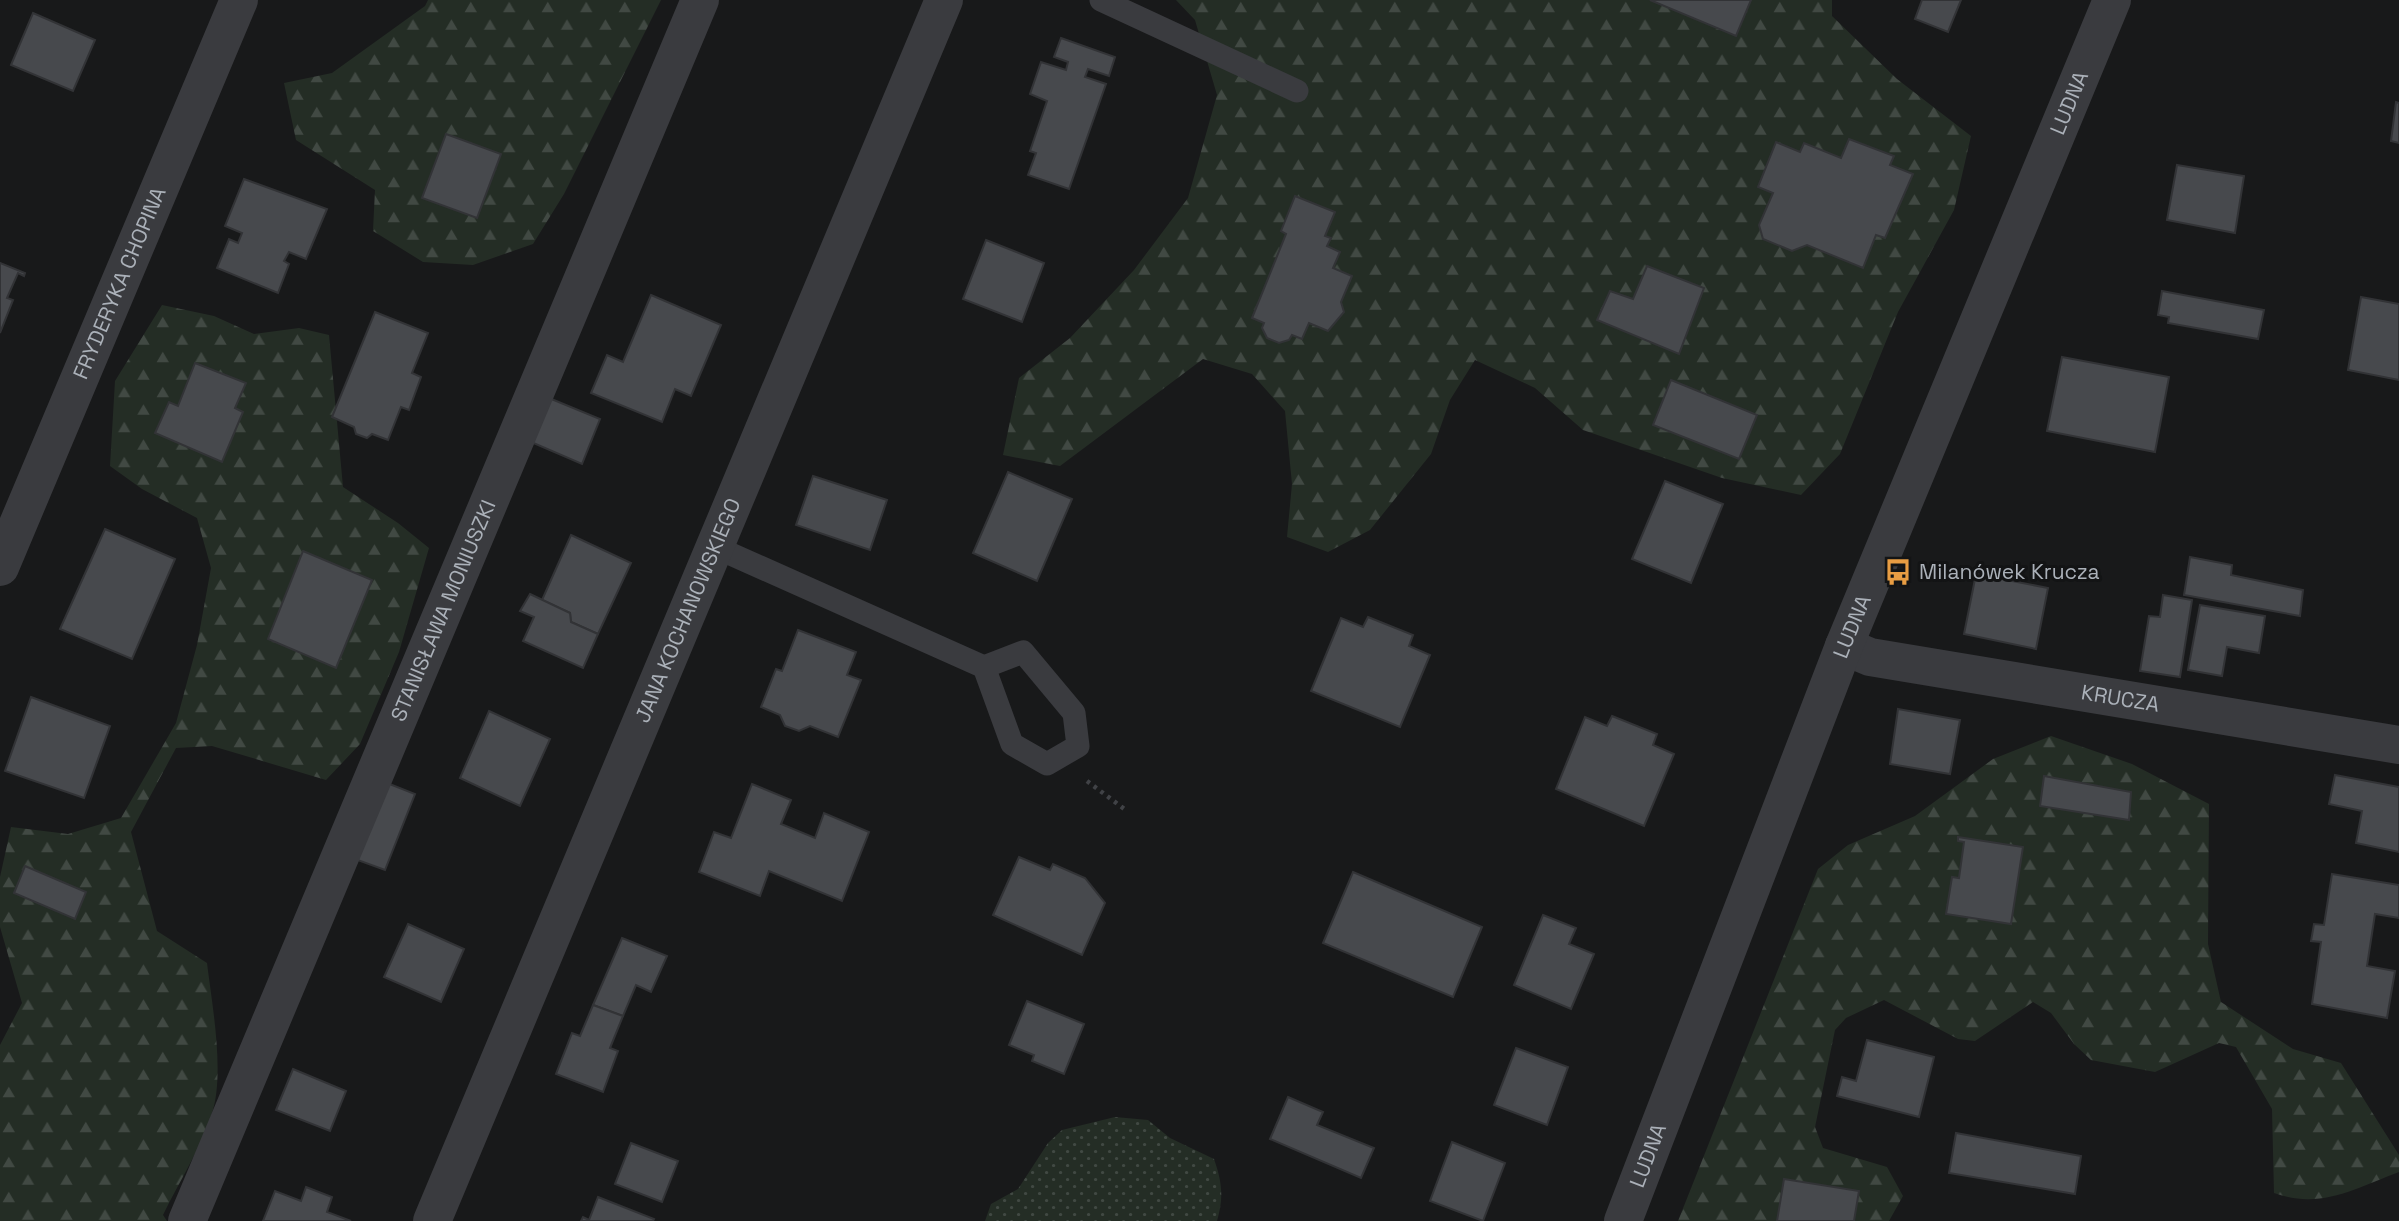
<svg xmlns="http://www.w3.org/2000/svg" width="2399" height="1221" font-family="'Space Grotesk',sans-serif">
<defs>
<pattern id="grass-dots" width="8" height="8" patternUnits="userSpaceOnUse" patternTransform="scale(1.75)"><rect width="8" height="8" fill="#242d25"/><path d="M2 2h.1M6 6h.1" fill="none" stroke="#414943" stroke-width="1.8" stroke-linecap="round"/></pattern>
<pattern id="forest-firs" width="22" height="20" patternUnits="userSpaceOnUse" patternTransform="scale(1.75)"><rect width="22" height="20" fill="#242d25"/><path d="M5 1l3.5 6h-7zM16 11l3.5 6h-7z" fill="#414943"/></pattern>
</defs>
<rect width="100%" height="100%" fill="#18191a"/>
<!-- grass -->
<path fill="url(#grass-dots)" d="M1115,1117l33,3 22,18 44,21c8,23 10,38 3,62h-232l6,-17 27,-15 30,-46 14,-13z"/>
<!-- forest -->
<g fill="url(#forest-firs)">
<polygon points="428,0 661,0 564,194 533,244 473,265 423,262 373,231 375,190 296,140 284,83 332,73 425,6"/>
<polygon points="1176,0 1832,0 1832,16 1897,79 1971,136 1954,210 1898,312 1840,454 1801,495 1722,478 1583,430 1535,388 1475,360 1450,400 1431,454 1370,530 1328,552 1287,537 1292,484 1285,411 1252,374 1203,359 1060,466 1003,455 1019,378 1070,338 1134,270 1188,198 1217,95 1195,20"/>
<path d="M162,305l52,11 40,18 45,-6 30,7 14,152 55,36 31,25 -30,104 -39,92 -34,36 -114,-34 -36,2 -45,84 26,99 50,32c5,41 18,111 5,150 -11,35 -33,69 -49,102l4,6h-167v-176l22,-42 -22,-76v-50l11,-50 57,7 53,-16 55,-95 21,-78 14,-77 -14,-50 -55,-29 -32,-23 5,-85z"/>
<path d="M2051,736l81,28 77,40 -1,140 13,58 72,47 48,14 58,92v17c-43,16 -78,38 -125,21l-2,-84 -36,-62 -17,-4 -64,29 -64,-12 -17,-16 -23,-31 -18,-11 -58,39 -17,-2 -74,-39 -38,18 -11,12 -20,97 8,21 64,19 16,29 -14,25h-211l140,-352 30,-24 67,-29 78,-57z"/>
</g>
<!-- building -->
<g fill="#47494d" stroke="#323336" stroke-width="2">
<polygon points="1650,0 1751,0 1736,36"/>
<polygon points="1922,0 1961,0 1948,32 1915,19"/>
<polygon points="33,13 95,40 73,91 11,65"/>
<polygon points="1061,38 1115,57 1109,76 1088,69 1085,77 1106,84 1069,189 1028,175 1036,153 1030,151 1047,101 1030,94 1041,62 1066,70 1068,62 1054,57"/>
<polygon points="2396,102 2399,103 2399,143 2391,141"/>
<polygon points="446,134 501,154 477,218 422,198"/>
<polygon points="1849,139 1894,156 1890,165 1913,174 1885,238 1876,235 1863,268 1807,245 1792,251 1763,239 1759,225 1773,193 1758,187 1776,142 1800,152 1804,143 1841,158"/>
<polygon points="2177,165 2244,176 2235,233 2167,220"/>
<polygon points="244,179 327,209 306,259 289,252 284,261 289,264 278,293 217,268 229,239 238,243 242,233 225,226"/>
<polygon points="1295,196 1335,212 1325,236 1331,238 1327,246 1340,252 1333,268 1352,276 1341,302 1344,312 1328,331 1309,323 1302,339 1292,335 1289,340 1279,343 1267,338 1262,328 1264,323 1252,318 1286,234 1281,231"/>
<polygon points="986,240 1044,263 1022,322 963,299"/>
<polygon points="0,263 25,273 24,276 18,273 7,298 13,300 0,333"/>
<polygon points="1647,266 1704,288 1679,354 1597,320 1610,291 1633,299"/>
<polygon points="2162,291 2264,310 2258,339 2168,323 2169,317 2158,315"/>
<polygon points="651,295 721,325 691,396 675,389 662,422 591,393 607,355 623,362"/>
<polygon points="2361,297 2399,304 2399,380 2348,370"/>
<polygon points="375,312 428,333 412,373 421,377 409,410 401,407 388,440 372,434 367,438 356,434 354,427 332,417"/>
<polygon points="2062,357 2169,377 2155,452 2047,431"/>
<polygon points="195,363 246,383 235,408 243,412 222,462 155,433 169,402 178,406"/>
<polygon points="1671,380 1757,415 1739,459 1653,425"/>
<polygon points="549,398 600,419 582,464 531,442"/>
<polygon points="1008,472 1072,499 1037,581 973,553"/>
<polygon points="813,476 887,500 870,550 796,525"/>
<polygon points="1665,481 1723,504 1691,583 1632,559"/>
<polygon points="105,529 175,559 132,659 60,629"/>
<polygon points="571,535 631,563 598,634 571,622 570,613 542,600"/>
<polygon points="303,551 372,580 336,668 268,639"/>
<polygon points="2190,557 2232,565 2231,575 2303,590 2300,616 2184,595"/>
<polygon points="1976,574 2048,588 2036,649 1964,634"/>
<polygon points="530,594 570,613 571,622 598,634 583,668 523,641 534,617 520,611"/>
<polygon points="2163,595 2192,600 2180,677 2140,671 2149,616 2160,617"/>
<polygon points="2200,605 2265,616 2259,653 2227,647 2222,676 2188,670"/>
<polygon points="1368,617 1413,635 1409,646 1430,655 1400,727 1311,691 1341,618 1363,627"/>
<polygon points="798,630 856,652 847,675 861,680 838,737 810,726 799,731 785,726 780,715 761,707 776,669 782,671"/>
<polygon points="31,697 110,726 84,798 5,771"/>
<polygon points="1898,709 1960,720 1950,774 1890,764"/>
<polygon points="489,711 550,739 520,806 460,778"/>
<polygon points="1612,716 1657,734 1653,745 1674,754 1644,826 1556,789 1585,717 1607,726"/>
<polygon points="2335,775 2399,787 2399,852 2356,843 2362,811 2329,804"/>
<polygon points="2044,776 2131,792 2129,820 2040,806"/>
<polygon points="382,781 415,794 385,870 352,858"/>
<polygon points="752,784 791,800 781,824 815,838 824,813 869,832 842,901 769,871 760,896 699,872 714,832 731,838"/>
<polygon points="1958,837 2023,847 2011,924 1946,914 1952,877 1959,878 1964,842 1958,841"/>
<polygon points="1019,857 1050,870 1053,864 1085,878 1105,903 1082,955 993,915"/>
<polygon points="25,866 86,892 75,919 14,893"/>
<polygon points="1353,872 1482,927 1453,997 1323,943"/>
<polygon points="2332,874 2399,885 2399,918 2375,914 2367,966 2395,971 2387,1018 2312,1004 2321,942 2311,941 2314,924 2324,925"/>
<polygon points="1543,915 1576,928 1569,944 1594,954 1571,1009 1514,985"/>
<polygon points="408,924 464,949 441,1002 384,977"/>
<polygon points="622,938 667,956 651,992 636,985 623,1016 593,1005"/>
<polygon points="1027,1001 1084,1024 1064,1074 1032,1061 1034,1055 1009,1045"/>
<polygon points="593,1005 623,1016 610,1048 618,1051 603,1092 556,1074 572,1033 580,1036"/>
<polygon points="1867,1040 1934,1057 1919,1117 1837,1096 1842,1077 1856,1081"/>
<polygon points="1516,1048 1568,1067 1547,1125 1494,1105"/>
<polygon points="293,1069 346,1091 330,1131 276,1110"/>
<polygon points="1288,1097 1323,1112 1317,1125 1374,1148 1361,1178 1270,1139"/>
<polygon points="1956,1133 2081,1156 2075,1194 1949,1173"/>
<polygon points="1452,1142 1505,1163 1483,1221 1430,1201"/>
<polygon points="631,1143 678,1161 662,1202 615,1184"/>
<polygon points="1784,1179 1859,1191 1854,1221 1777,1221"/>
<polygon points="306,1187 332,1197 327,1212 351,1221 263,1221 275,1191 301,1201"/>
<polygon points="598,1197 654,1219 653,1221 581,1221 583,1217 589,1220"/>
</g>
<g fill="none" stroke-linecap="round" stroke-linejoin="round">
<!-- path -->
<polyline stroke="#404246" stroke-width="4.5" stroke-dasharray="3.5 5" stroke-linecap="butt" points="1087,781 1127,811"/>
<!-- lane -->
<g stroke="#3a3b3f" stroke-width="23">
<polyline points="1101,0 1297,91"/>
<polyline points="715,547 984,667 1012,744 1047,764 1078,746 1074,713 1023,652 984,667"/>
</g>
<!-- street -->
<g stroke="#3a3b3f" stroke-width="38">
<path id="s1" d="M0,567l239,-567"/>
<path id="s2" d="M1844,646l26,11 529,88"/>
<path id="s3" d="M187,1221l513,-1221"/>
<path id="s4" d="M432,1221l512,-1221"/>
<path id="s5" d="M1623,1221l221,-575 268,-646"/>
</g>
</g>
<!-- icons -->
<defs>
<symbol id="bus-bare" viewBox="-9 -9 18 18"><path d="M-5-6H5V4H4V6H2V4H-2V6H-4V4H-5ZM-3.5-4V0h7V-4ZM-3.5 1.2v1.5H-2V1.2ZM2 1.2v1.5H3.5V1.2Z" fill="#e89d43" stroke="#131415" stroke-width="2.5" paint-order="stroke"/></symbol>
</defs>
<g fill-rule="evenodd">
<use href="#bus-bare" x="1879" y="553" width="38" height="38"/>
</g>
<g text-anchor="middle" stroke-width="6" stroke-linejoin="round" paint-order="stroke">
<!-- street labels -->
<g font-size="21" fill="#abb1b9" stroke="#131415">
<text dy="7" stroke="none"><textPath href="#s5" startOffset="1204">LUDNA</textPath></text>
<text dy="7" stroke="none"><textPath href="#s1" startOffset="308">FRYDERYKA CHOPINA</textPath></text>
<text dy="7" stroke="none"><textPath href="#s3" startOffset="662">STANISŁAWA MONIUSZKI</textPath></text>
<text dy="7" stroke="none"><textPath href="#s4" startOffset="662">JANA KOCHANOWSKIEGO</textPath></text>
<text dy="7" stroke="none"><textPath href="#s5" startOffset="637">LUDNA</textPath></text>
<text dy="7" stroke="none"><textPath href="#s2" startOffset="282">KRUCZA</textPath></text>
<text dy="7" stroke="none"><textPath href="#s5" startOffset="70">LUDNA</textPath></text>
</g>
<!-- poi labels -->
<g font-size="21" fill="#abb1b9" stroke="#131415" text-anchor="start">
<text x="1919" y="579">Milanówek Krucza</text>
</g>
</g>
</svg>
